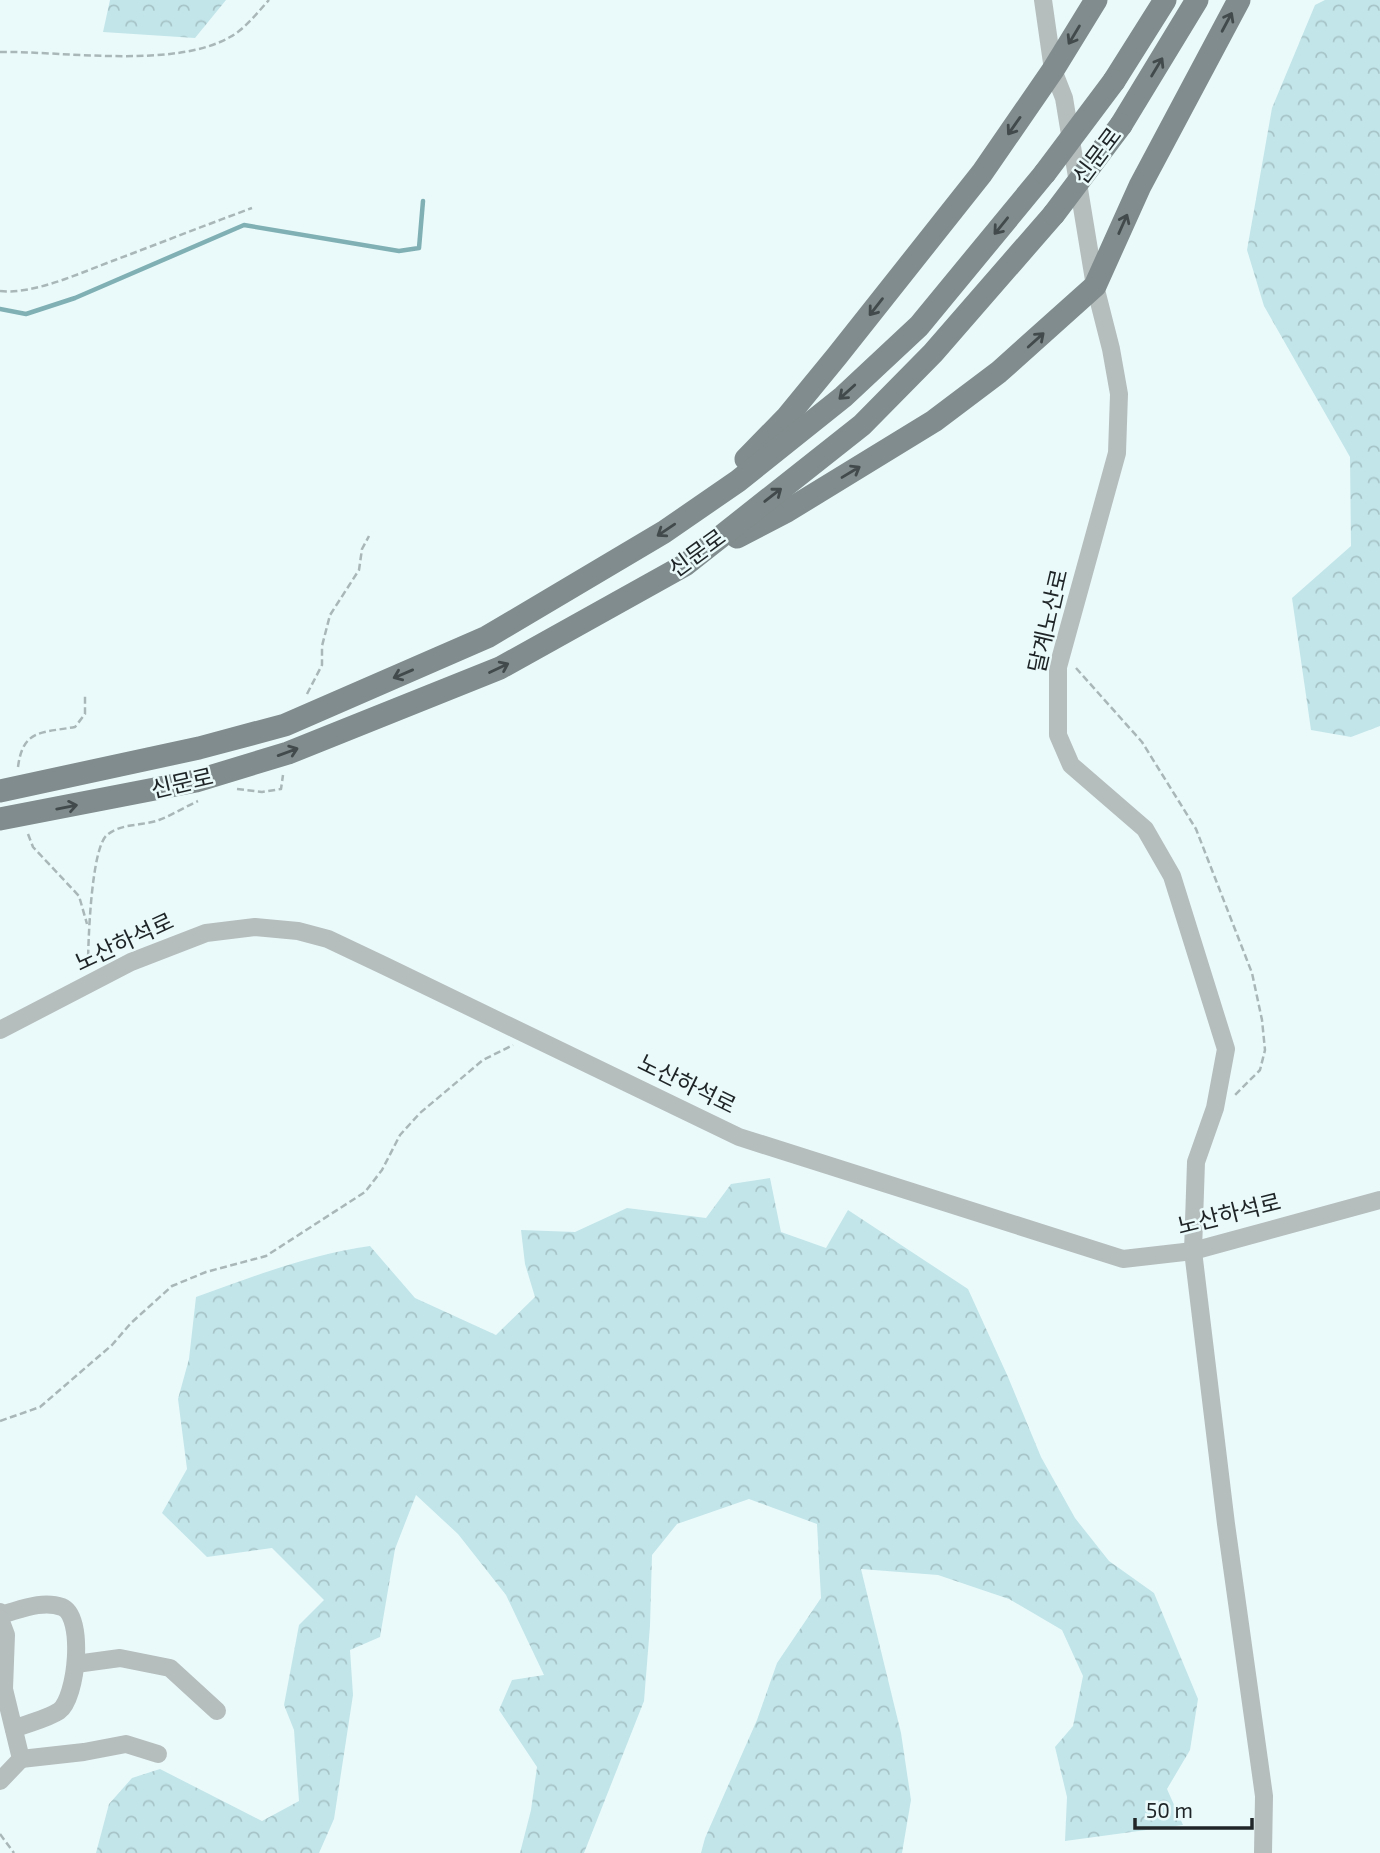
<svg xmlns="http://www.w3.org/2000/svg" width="1380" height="1853" font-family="'Exo 2','Noto Sans KR',sans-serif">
<defs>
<pattern id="forest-crowns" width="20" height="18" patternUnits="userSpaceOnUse" patternTransform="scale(1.75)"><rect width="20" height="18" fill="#c2e5e9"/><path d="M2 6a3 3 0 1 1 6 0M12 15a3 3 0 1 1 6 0" fill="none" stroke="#a6c4c8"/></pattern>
</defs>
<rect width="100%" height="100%" fill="#eafafb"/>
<!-- forest -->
<g fill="url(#forest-crowns)">
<polygon points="110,0 226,0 195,38 103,32"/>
<polygon points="1325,0 1380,0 1380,726 1351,737 1311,730 1292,598 1351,546 1350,457 1264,306 1247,250 1272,108 1315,5"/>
<path d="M770,1178l11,54 45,16 22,-38 120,79 40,88 33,80 34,61 34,43 45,32 44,106 -8,51 -23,39 16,36 -118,16 2,-44 -12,-50 18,-21 10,-50 -21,-46 -53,-31 -71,-24 -77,-6 40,164 10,67 -9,53h-201l4,-15 52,-118 20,-57 44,-65 -4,-74 -68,-25 -72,25 -25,31 -2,71 -6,75 -60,152h-64l11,-43 6,-43 -38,-57 13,-30 32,-5 -38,-80 -48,-61 -42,-39 -21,54 -15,88 -30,13 3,45 -19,124 -15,34h-223l13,-49 23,-26 28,-9 102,52 37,-20 -5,-71 -10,-25 15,-80 25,-25 -52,-52 -65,9 -45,-44 25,-44 -9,-70 11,-40 7,-62c56,-20 115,-43 174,-51l45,52 81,37 39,-38 -10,-33 -4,-34 54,2 52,-24 79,10 25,-34z"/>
</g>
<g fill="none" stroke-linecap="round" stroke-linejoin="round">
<!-- stream -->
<polyline stroke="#80b0b4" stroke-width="4.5" points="0,309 26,314 75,298 244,225 399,251 419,248 423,201"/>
<!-- path -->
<g stroke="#aab7b8" stroke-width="2.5" stroke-dasharray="7 3.5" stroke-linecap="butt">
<path d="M0,52c63,-1 175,17 230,-15 15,-8 27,-24 39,-37"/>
<path d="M0,291c34,4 82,-19 115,-31 45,-17 91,-35 137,-52"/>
<polyline points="1076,668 1142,742 1196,829 1252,973 1262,1020 1265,1050 1260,1070 1235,1095"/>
<polyline points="307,694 322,665 322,646 330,615 359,570 362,549 369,536"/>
<path d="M18,767c5,-38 23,-34 57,-40l10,-13v-19"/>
<polyline points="237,789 262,792 281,789 283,775"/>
<polyline points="28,834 33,847 79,896 87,924"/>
<path d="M88,967c0,-23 3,-119 19,-132 14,-12 36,-9 52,-15 13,-5 26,-13 39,-19"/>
<polyline points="0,1421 40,1407 112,1345 131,1323 172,1286 206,1272 266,1256 365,1192 382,1170 400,1135 420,1113 483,1060 513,1045"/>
<polyline points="0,1834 14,1853"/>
</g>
<!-- minor -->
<g stroke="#b6bdbd" stroke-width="18">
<polyline points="1043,0 1053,70 1064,98 1095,286 1111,349 1119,394 1117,453 1058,667 1058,735 1071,765 1145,829 1172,876 1226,1049 1215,1108 1196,1162 1193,1251 1226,1524 1264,1796 1263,1853"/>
<polyline points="0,1030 131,962 206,933 255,927 298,931 328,939 385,966 739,1137 1123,1259 1193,1251 1380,1200"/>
<path d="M0,1612l4,2c18,-5 39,-14 58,-7 23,9 15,91 -3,104 -12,8 -31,12 -45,18"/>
<polyline points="0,1619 6,1635 4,1689 21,1759 0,1781"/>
<polyline points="76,1664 120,1658 170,1668 217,1711"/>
<polyline points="21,1759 84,1752 126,1744 158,1754"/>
</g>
<!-- major -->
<g stroke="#808c8d" stroke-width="23">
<polyline points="1114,81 1165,0"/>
<polyline points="1121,125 1197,0"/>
<polyline points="746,459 787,417 837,356 982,173 1053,70 1096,0"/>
<polyline points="737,537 787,511 934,421 999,372 1095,286 1140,186 1239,0"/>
<polyline points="0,791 199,748 285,725 487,637 664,532 738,481 843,397 919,326 1045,173"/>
<polyline points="0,819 196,781 288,753 500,668 685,565 862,425 933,353 1054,214"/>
</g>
<!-- major-bridge -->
<g stroke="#808c8d" stroke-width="23">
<polyline points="1045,173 1114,81"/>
<polyline points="1054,214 1121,125"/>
</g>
</g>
<!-- one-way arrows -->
<defs><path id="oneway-shaft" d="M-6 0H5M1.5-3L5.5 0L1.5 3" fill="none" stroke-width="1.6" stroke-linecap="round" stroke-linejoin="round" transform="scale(1.75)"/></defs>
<g stroke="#424a4b">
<use href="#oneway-shaft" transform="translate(1227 22) rotate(-62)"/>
<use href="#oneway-shaft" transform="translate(1074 35) rotate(121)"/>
<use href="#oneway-shaft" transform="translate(1157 67) rotate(-59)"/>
<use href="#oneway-shaft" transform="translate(1014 126) rotate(125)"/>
<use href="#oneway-shaft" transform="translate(1123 224) rotate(-66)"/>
<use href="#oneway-shaft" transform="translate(1001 226) rotate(129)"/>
<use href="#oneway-shaft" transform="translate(876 307) rotate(128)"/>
<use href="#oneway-shaft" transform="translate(1036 340) rotate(-42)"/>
<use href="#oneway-shaft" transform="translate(847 392) rotate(138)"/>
<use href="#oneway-shaft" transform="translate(851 472) rotate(-31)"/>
<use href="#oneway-shaft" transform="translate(773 495) rotate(-38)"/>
<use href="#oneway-shaft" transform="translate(666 530) rotate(146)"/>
<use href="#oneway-shaft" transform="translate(499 668) rotate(-25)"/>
<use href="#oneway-shaft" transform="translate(403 674) rotate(157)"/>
<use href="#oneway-shaft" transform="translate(288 752) rotate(-20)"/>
<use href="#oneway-shaft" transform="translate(67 807) rotate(-11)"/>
</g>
<g text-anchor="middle" stroke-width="5" stroke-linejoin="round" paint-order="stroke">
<!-- street labels -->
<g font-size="23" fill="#202627" stroke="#eafafb">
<text transform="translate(1097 156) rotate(-53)" y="8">신문로</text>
<text transform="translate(697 553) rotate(-36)" y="8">신문로</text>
<text transform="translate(1048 621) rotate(-77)" y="8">달계노산로</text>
<text transform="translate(182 783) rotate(-13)" y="8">신문로</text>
<text transform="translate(124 942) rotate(-25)" y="8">노산하석로</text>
<text transform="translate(687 1084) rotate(26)" y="8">노산하석로</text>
<text transform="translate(1229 1214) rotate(-14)" y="8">노산하석로</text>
</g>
</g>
<!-- scale -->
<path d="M1135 1818v10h117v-10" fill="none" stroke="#202627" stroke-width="3.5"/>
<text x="1146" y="1818" font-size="21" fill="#202627" stroke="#eafafb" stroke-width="5" paint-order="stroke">50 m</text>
</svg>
